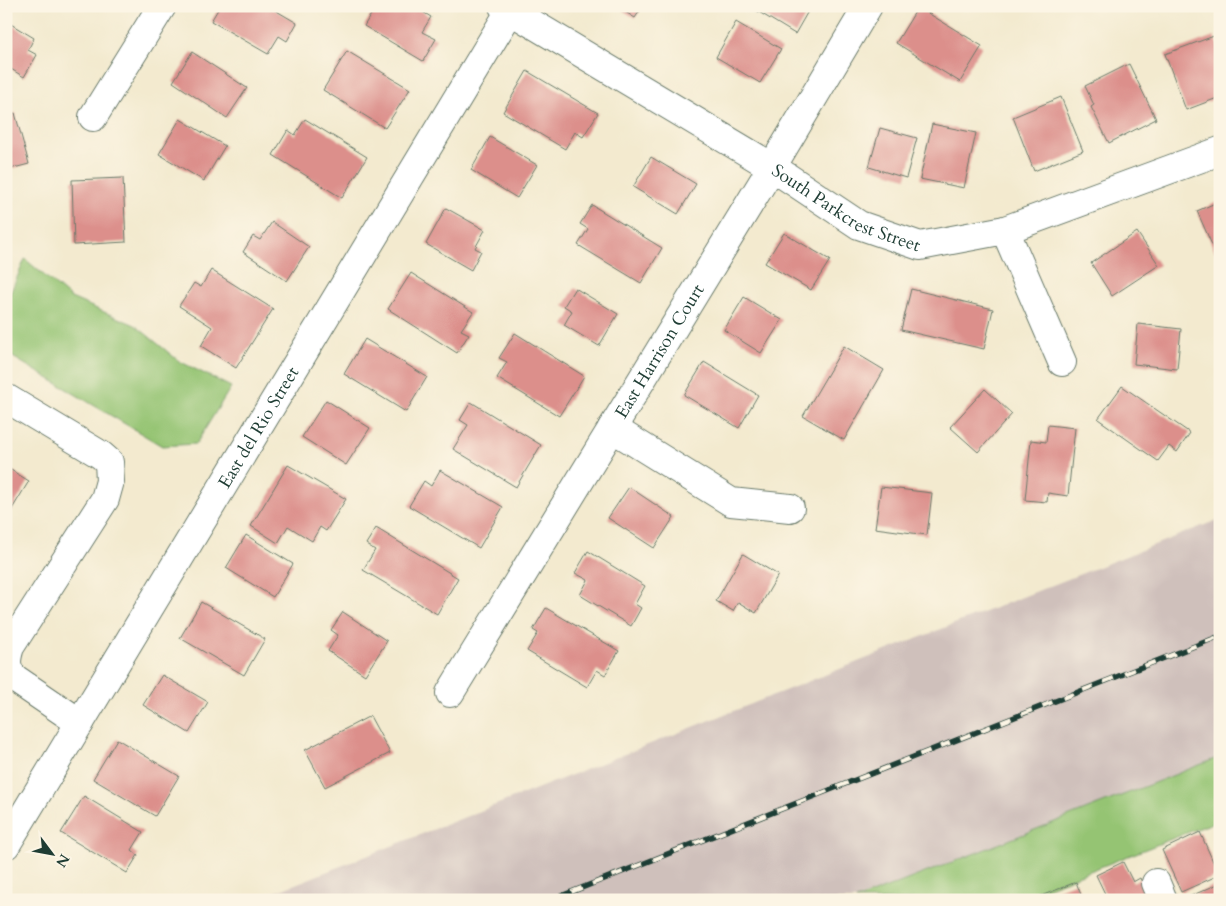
<svg xmlns="http://www.w3.org/2000/svg" width="1226" height="906" font-family="Cardo,serif">
<rect width="100%" height="100%" fill="#fcf5e5"/>
<filter id="ink" filterUnits="userSpaceOnUse"><feTurbulence type="fractalNoise" baseFrequency=".02" numOctaves="2"/><feDisplacementMap in="SourceGraphic" scale="10" xChannelSelector="R" yChannelSelector="G"/><feConvolveMatrix kernelMatrix="1 2 1 2 8 2 1 2 1" color-interpolation-filters="sRGB"/></filter>
<filter id="wash" filterUnits="userSpaceOnUse"><feTurbulence type="fractalNoise" baseFrequency=".0096" numOctaves="4" result="noise"/><feDisplacementMap in="SourceGraphic" scale="20" xChannelSelector="R" yChannelSelector="G"/><feGaussianBlur stdDeviation="1.12" result="paint"/><feColorMatrix in="noise" values="0 0 0 0 0 0 0 0 0 0 0 0 0 0 0 0 0 1.4 0 .05"/><feComposite in="paint" operator="in"/></filter>
<g filter="url(#wash)">
<rect width="100%" height="100%" fill="#f3eacf"/>
<!-- industrial -->
<polygon fill="#cfc0bb" points="1220,519 1220,757 856,900 255,900"/>
<!-- green -->
<g fill="#95c473" stroke="#5a8054">
<polygon points="25,259 71,298 135,325 179,361 231,387 196,444 162,446 6,353 6,303"/>
<polygon points="1220,757 1220,820 1016,900 856,900"/>
</g>
<g id="blocks">
<!-- building -->
<g fill="#dc8f8b">
<polygon points="220,6 268,6 297,23 287,41 279,36 268,54 211,21"/>
<polygon points="372,6 413,6 431,17 422,32 436,39 423,61 364,26 375,8"/>
<polygon points="616,6 643,6 635,18"/>
<polygon points="749,6 811,6 795,34"/>
<polygon points="918,7 982,46 960,82 896,43"/>
<polygon points="736,22 781,49 760,83 716,57"/>
<polygon points="9,23 34,38 28,50 37,55 24,77 6,66 6,28"/>
<polygon points="1214,36 1220,51 1220,97 1186,110 1165,54"/>
<polygon points="347,51 410,89 385,128 323,90"/>
<polygon points="192,52 247,88 227,118 173,82"/>
<polygon points="1129,64 1156,119 1109,143 1091,107 1094,105 1085,86"/>
<polygon points="527,71 598,113 583,137 575,132 565,149 503,112"/>
<polygon points="1061,97 1083,151 1034,171 1013,117"/>
<polygon points="15,113 29,164 6,170 6,116"/>
<polygon points="180,119 225,146 204,181 159,154"/>
<polygon points="305,119 367,157 342,198 273,155 288,130 295,135"/>
<polygon points="932,124 976,133 964,188 920,179"/>
<polygon points="880,128 917,138 906,178 869,167"/>
<polygon points="490,137 537,165 517,198 471,170"/>
<polygon points="651,157 696,184 678,214 633,187"/>
<polygon points="123,178 126,242 74,245 72,180"/>
<polygon points="1220,201 1220,252 1216,254 1197,211"/>
<polygon points="592,205 662,248 641,283 578,245 588,229 580,224"/>
<polygon points="446,208 485,230 475,248 481,251 471,270 426,244"/>
<polygon points="272,222 309,247 287,281 243,252 253,236 260,240"/>
<polygon points="1137,232 1159,265 1112,296 1091,263"/>
<polygon points="784,233 830,260 811,290 765,263"/>
<polygon points="211,270 273,309 236,368 201,346 212,327 179,306 194,283 201,287"/>
<polygon points="411,273 473,312 461,330 469,334 457,353 388,309"/>
<polygon points="575,288 618,314 599,346 564,325 572,311 564,306"/>
<polygon points="911,289 993,309 984,349 901,330"/>
<polygon points="744,297 782,320 761,353 724,330"/>
<polygon points="1138,324 1181,329 1177,369 1134,364"/>
<polygon points="515,333 584,376 559,416 497,378 507,362 499,358"/>
<polygon points="365,339 427,377 406,412 344,374"/>
<polygon points="844,346 884,370 844,440 803,416"/>
<polygon points="704,362 758,395 739,428 684,395"/>
<polygon points="1122,386 1190,433 1177,452 1169,446 1158,461 1098,419"/>
<polygon points="985,389 1012,414 978,452 950,427"/>
<polygon points="326,400 370,428 346,465 302,437"/>
<polygon points="471,402 541,445 516,487 453,449 468,425 460,420"/>
<polygon points="1048,425 1075,428 1068,496 1048,493 1047,502 1025,500 1031,440 1046,442"/>
<polygon points="288,465 346,499 326,531 320,527 312,541 288,526 278,543 251,526"/>
<polygon points="6,467 29,481 6,519"/>
<polygon points="440,470 503,507 479,548 409,506 424,481 431,486"/>
<polygon points="629,487 674,517 654,548 608,518"/>
<polygon points="881,487 932,493 927,535 875,528"/>
<polygon points="376,528 458,578 437,614 363,570 375,550 366,544"/>
<polygon points="246,535 293,564 273,597 226,568"/>
<polygon points="588,551 645,586 635,604 641,608 631,626 580,595 588,580 575,573"/>
<polygon points="743,554 778,575 756,613 738,602 733,611 716,601"/>
<polygon points="201,602 265,639 244,675 180,638"/>
<polygon points="546,608 619,651 605,675 597,670 587,687 527,651 538,633 533,630"/>
<polygon points="343,612 387,641 365,675 328,651 338,635 331,630"/>
<polygon points="162,675 208,702 189,733 143,705"/>
<polygon points="370,716 390,753 325,787 305,750"/>
<polygon points="117,739 179,776 155,816 93,779"/>
<polygon points="84,796 143,832 132,850 138,855 127,873 61,833"/>
<polygon points="1200,832 1219,875 1181,892 1162,850"/>
<polygon points="1123,862 1133,882 1140,878 1150,900 1108,900 1096,875"/>
<polygon points="1076,882 1083,900 1037,900 1036,898"/>
<polygon points="1218,884 1220,887 1220,900 1182,900"/>
</g>
</g>
</g>
<g filter="url(#ink)">
<use href="#blocks" fill-opacity="0" stroke="#697a6a" stroke-width="1"/>
<g fill="none" stroke-linecap="round" stroke-linejoin="round">
<defs>
<g id="minor">
<path id="s1" d="M503,6l269,161 87,58 61,21 85,-16 215,-79"/>
<polyline points="93,117 162,6"/>
<polyline points="1005,230 1062,362"/>
<path d="M6,398l95,57 8,7 1,19 -5,18 -95,148c-4,13 -5,21 4,31l66,45"/>
<polyline points="612,428 731,502 790,508"/>
<path id="s2" d="M450,693l322,-526 96,-161"/>
<path id="s3" d="M6,845l507,-839"/>
<polyline points="1156,883 1163,900"/>
</g>
</defs>
<!-- minor casing -->
<use href="#minor" stroke="#697a6a" stroke-width="30"/>
<!-- minor -->
<use href="#minor" stroke="#fff" stroke-width="28"/>
<defs>
<polyline id="rail" points="551,900 1220,636"/>
</defs>
<!-- rail casing -->
<use href="#rail" stroke="#1f3d34" stroke-width="5.5"/>
<!-- rail -->
<use href="#rail" stroke="#fcf5e5" stroke-width="4" stroke-dasharray="11" stroke-linecap="butt"/>
</g>
</g>
<g text-anchor="middle" stroke-width="4.5" stroke-linejoin="round" paint-order="stroke">
<!-- street labels -->
<g font-size="18" fill="#1f3d34" stroke="#fcf5e5">
<text dy="6" stroke="none"><textPath href="#s1" startOffset="399">South Parkcrest Street</textPath></text>
<text dy="6" stroke="none"><textPath href="#s2" startOffset="401">East Harrison Court</textPath></text>
<text dy="6" stroke="none"><textPath href="#s3" startOffset="488">East del Rio Street</textPath></text>
</g>
</g>
<!-- margin -->
<rect width="1226" height="906" fill="none" stroke="#fcf5e5" stroke-width="25"/>
<!-- north arrow -->
<g transform="translate(52 854) rotate(122)" stroke="#fcf5e5" stroke-width="4" paint-order="stroke">
<path d="M0-4L9 19L0 12L-9 19Z" fill="#1f3d34"/>
<text y="-8" font-size="14" font-weight="bold" text-anchor="middle" fill="#1f3d34">N</text>
</g>
</svg>
